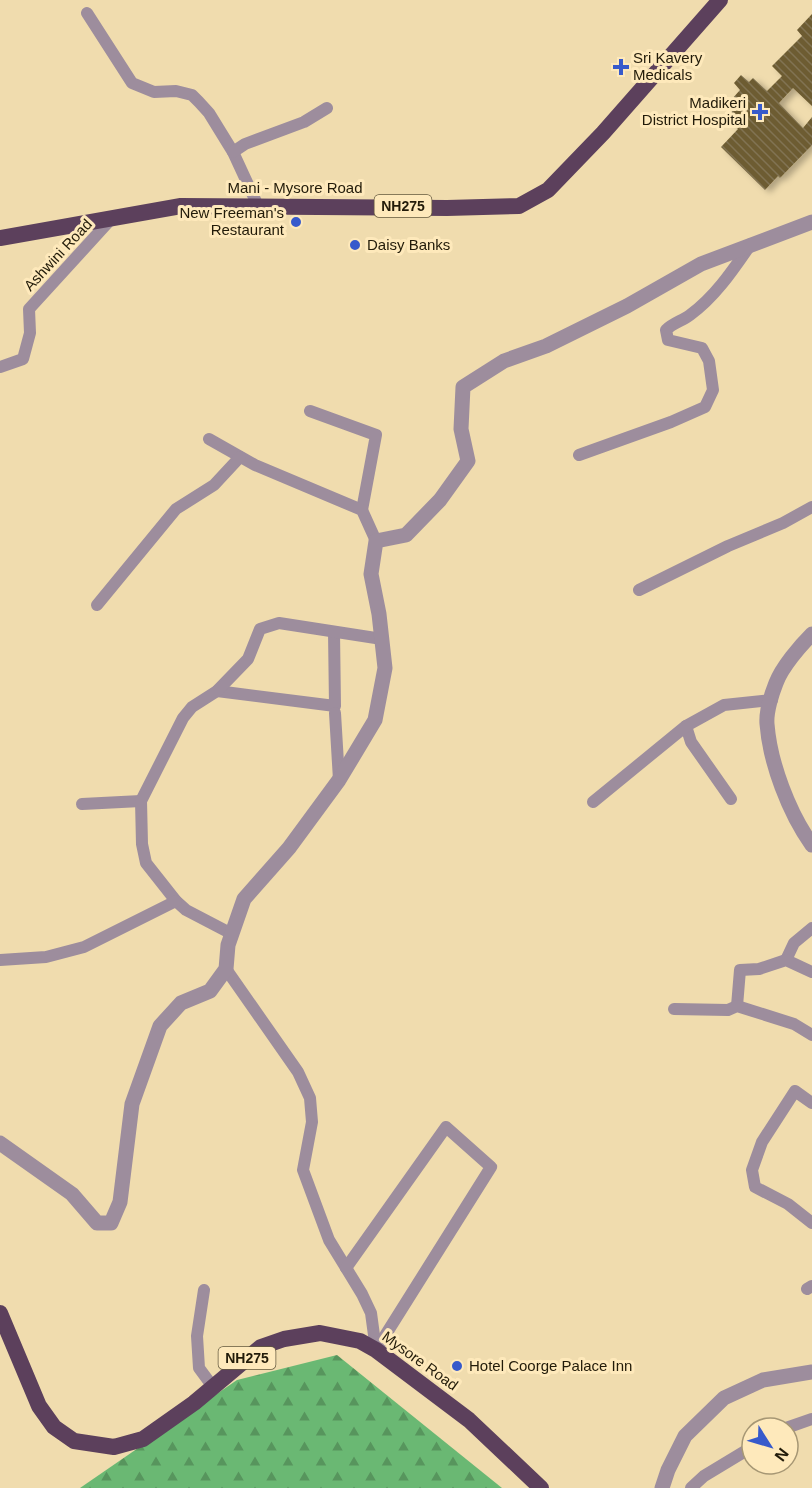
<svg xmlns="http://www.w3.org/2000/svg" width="812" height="1488" font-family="Helvetica,sans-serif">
<defs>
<pattern id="forest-firs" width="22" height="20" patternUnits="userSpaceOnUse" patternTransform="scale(1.5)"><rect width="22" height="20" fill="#6ab873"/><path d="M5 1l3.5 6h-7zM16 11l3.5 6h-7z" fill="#57955d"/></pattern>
<pattern id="building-back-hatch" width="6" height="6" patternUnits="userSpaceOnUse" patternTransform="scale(1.5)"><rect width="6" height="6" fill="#6d5b31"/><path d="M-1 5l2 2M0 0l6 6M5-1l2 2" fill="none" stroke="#817352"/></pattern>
<filter id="shadow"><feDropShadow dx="5" dy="3" stdDeviation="3" flood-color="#0004"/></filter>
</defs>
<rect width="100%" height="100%" fill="#f0dcae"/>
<!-- forest -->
<polygon fill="url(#forest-firs)" points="337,1355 502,1488 80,1488 237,1380"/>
<!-- building -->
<polygon fill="url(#building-back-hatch)" filter="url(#shadow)" points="812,14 812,106 793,88 779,103 803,128 812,117 812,145 780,178 778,176 765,190 721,147 738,129 727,117 738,105 732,99 740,90 734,83 741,75 749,82 753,78 767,91 782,76 772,66 802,36 797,30"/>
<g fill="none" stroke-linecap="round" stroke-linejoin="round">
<!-- minor -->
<g stroke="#9d8d9d" stroke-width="12">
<polyline points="87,13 132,83 154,92 176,91 192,95 199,102 209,113 233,152 258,206"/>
<polyline points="233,152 245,144 304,122 327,108"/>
<polyline points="0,367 23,359 30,333 29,309 112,218"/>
<polyline points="310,411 376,435 362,510"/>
<polyline points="209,439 255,465 362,510 376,541"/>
<path d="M579,455l92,-33 34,-15 8,-17 -4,-29 -7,-13 -34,-8 -2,-10c7,-7 16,-9 24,-15 25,-18 43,-45 61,-71"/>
<polyline points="639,590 728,546 783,523 812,507"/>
<polyline points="97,605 176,509 214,485 240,457"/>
<polyline points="217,691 335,706 334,632"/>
<polyline points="335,713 339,780"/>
<polyline points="686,726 691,742 731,799"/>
<polyline points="593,802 686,726 724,705 772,700"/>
<polyline points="82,804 141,801"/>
<polyline points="232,934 186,910 176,901 146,863 142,844 141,801 183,718 192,707 217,691 248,659 260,629 279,623 382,639"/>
<polyline points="0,960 46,957 84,947 176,901"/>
<polyline points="786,960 794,943 812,928"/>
<polyline points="226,969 298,1072 310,1098 312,1122 303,1170 329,1240 362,1294 371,1313 376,1350"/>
<polyline points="737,1006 740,970 759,969 786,960 812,972"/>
<polyline points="674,1009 728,1010 737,1006 794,1024 812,1035"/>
<polyline points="812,1103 795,1091 762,1142 752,1170 755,1187 788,1204 812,1223"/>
<polyline points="346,1268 446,1127 491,1167 376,1350"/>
<polyline points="807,1289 812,1286"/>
<polyline points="204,1290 197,1336 199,1368 213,1387"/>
<polyline points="786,1428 812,1419"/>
<polyline points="691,1488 704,1476 752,1447"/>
</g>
<!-- tertiary -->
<g stroke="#9d8d9d" stroke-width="15">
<path d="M812,634c-12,12 -30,33 -36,49 -4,10 -10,29 -9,41 3,39 22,89 45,121"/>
<polyline points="0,1143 72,1194 97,1223 111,1223 120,1202 132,1104 160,1026 181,1003 210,991 226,969 228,945 244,899 289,848 339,780 375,720 385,668 379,614 371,574 376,541 406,535 440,500 468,461 461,429 463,387 504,361 546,346 627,306 701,264 812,222"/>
<polyline points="662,1488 668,1470 685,1436 724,1398 763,1380 812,1372"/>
</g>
<!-- trunk -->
<g stroke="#5c405c" stroke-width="16">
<polyline points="0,238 181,206 447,208 519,206 548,190 603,133 720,0"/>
<polyline points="0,1313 39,1406 54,1427 74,1441 114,1447 143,1439 194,1403 261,1347 284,1339 320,1333 360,1341 376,1350 469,1420 541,1488"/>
</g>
</g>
<!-- markers -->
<g fill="#375acb" stroke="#fee9bb" stroke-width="2">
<path d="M618 58h6v6h6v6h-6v6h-6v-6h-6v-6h6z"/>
<path d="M757 103h6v6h6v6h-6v6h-6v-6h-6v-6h6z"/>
<circle cx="296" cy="222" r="6"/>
<circle cx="355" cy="245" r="6"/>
<circle cx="457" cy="1366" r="6"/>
</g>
<g text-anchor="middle" stroke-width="6" stroke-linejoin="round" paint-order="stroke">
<!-- shield labels -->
<g fill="#fee9bb" stroke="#64593e" stroke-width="1.5">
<rect x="374.5" y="195" width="57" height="22" rx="4.5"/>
<rect x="218.5" y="1347" width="57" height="22" rx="4.5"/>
</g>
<g font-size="14" font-weight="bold" fill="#221b09">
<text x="403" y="211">NH275</text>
<text x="247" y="1363">NH275</text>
</g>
<!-- poi labels -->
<g font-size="15" fill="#221b09" stroke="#fee9bb" text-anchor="start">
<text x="633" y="63">Sri Kavery<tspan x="633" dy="17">Medicals</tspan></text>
<text x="746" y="108" text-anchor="end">Madikeri<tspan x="746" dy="17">District Hospital</tspan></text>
<text x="284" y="218" text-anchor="end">New Freeman's<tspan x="284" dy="17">Restaurant</tspan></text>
<text x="367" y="250">Daisy Banks</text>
<text x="469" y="1371">Hotel Coorge Palace Inn</text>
</g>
<!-- street labels -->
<g font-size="15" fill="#221b09" stroke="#fee9bb">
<text x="295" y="193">Mani - Mysore Road</text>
<text transform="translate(58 255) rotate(-47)" y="5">Ashwini Road</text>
<text transform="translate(420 1361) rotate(36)" y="5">Mysore Road</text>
</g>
</g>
<!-- north arrow -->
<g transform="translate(770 1446) rotate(127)"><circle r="28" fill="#fee9bb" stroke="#a69774" stroke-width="1.5"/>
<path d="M0-4.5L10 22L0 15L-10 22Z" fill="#375acb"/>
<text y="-9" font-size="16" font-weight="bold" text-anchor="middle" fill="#221b09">N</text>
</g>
</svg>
